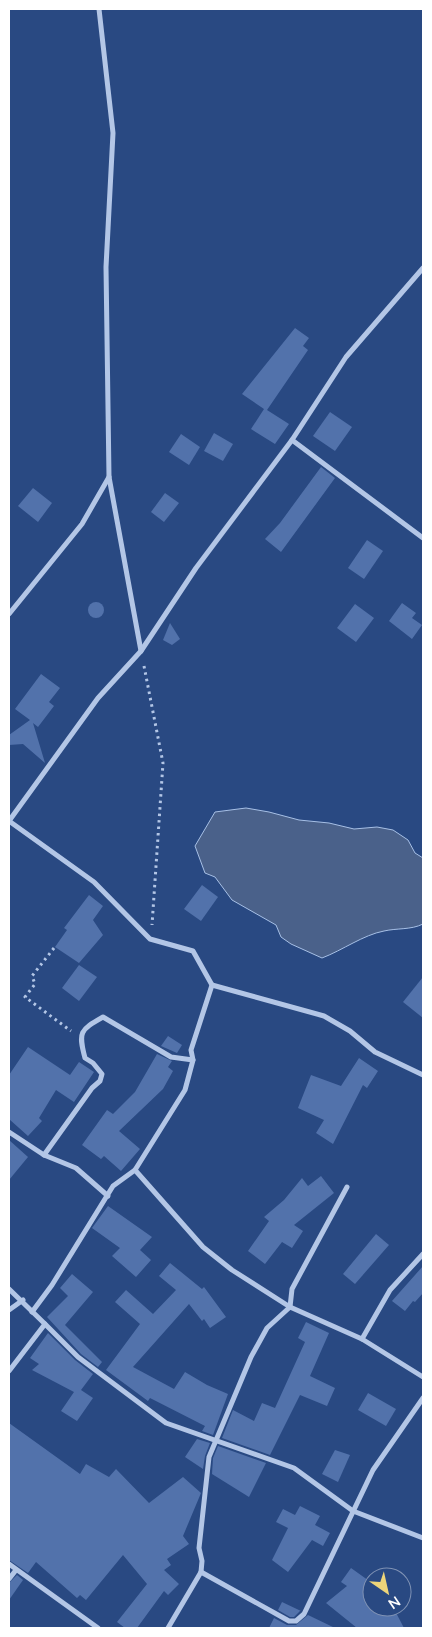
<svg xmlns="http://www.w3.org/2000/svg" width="432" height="1637" font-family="Lato,sans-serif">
<rect width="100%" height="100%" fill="#294982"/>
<!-- water -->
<path fill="#4a618a" stroke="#a7c0e6" d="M246,808l23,4 30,8 30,3 25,6 23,-2 16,3 15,10 7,13 8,5v66c-12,6 -26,4 -39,7 -21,4 -41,19 -62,27l-31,-14 -10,-7 -5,-12 -44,-25 -17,-23 -10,-4 -10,-27 20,-34z"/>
<!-- building -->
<g fill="#5272ab">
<polygon points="295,328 309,338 303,346 308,350 267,410 289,424 275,444 251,429 264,409 242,394"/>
<polygon points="330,412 352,427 335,451 313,436"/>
<polygon points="214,433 233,444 223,461 204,451"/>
<polygon points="181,434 200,447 189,465 169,452"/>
<polygon points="321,467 335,478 281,552 265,539 280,523"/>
<polygon points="33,488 52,503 38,522 18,506"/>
<polygon points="165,493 179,503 164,522 151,512"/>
<polygon points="367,540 383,551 364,579 348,568"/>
<circle cx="96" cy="610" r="8"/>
<polygon points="402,603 416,613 412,618 422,625 412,639 389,621"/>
<polygon points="355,604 374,618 356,642 337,628"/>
<polygon points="170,623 180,639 172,645 163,640"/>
<polygon points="41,674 60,688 49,702 54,706 38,727 33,723 45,763 23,744 9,745 9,735 30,720 15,709"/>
<polygon points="202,885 218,897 201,921 184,909"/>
<polygon points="89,895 103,906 93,920 103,935 79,963 55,947 67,930 64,928"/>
<polygon points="79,965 97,977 79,1001 62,988"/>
<polygon points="423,977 423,1018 403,1002"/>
<polygon points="168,1036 182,1045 177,1053 161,1046"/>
<polygon points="28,1047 70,1075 79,1062 94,1072 74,1102 56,1090 39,1118 42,1121 28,1136 9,1119 9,1075"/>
<polygon points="157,1054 172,1061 168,1067 173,1071 163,1089 119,1131 140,1149 121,1171 104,1156 101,1159 82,1145 107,1110 113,1114 135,1092"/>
<polygon points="359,1058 378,1071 367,1088 363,1085 333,1144 316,1133 324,1120 298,1108 311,1075 341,1086"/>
<polygon points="9,1140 28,1157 9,1180"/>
<polygon points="321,1176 334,1193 294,1225 303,1231 292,1248 282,1242 265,1264 248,1251 269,1221 264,1217 284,1200 302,1178 308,1186"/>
<polygon points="108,1206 152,1237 140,1250 151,1260 136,1277 112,1256 120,1248 92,1228"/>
<polygon points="376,1234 389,1245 355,1284 343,1274"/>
<polygon points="170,1263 202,1289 204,1287 226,1317 210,1328 204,1319 202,1321 189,1304 133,1367 174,1389 185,1372 207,1385 228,1394 213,1435 202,1431 205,1426 150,1398 148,1401 106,1370 140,1324 115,1302 126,1290 153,1314 176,1290 159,1276"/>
<polygon points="423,1266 423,1293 415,1302 413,1301 405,1311 392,1301"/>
<polygon points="72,1274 93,1292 65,1325 102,1362 98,1367 81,1354 47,1317 68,1296 60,1288"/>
<polygon points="306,1322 329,1333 310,1376 335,1388 327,1406 300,1395 270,1455 222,1438 233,1410 254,1421 262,1403 275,1408 305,1342 298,1338"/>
<polygon points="48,1333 75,1360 93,1374 81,1390 93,1398 77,1421 61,1411 74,1392 32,1370 39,1364 30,1358"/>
<polygon points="368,1393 396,1409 386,1426 358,1410"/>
<polygon points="9,1423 80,1474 86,1464 109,1477 116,1469 149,1503 183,1477 201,1493 183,1536 189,1544 167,1559 171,1565 164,1570 179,1584 168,1595 164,1591 137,1628 125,1628 117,1622 147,1584 123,1555 86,1600 80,1595 77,1598 36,1562 28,1573 9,1560"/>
<polygon points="197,1439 210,1443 205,1456 203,1469 185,1457"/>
<polygon points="218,1446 266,1463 249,1497 212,1474 213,1458"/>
<polygon points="335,1450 350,1455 338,1482 322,1474"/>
<polygon points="300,1506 320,1516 315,1525 330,1533 323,1546 312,1540 288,1572 272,1560 288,1528 276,1522 283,1509 295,1515"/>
<polygon points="351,1568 372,1583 372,1607 393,1607 404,1628 357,1628 326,1603 347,1586 341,1582"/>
<polygon points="17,1575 23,1580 9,1600 9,1583"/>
<polygon points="282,1602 301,1611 300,1611 294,1617 290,1617 278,1610"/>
<polygon points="308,1615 335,1628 269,1628 274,1618 287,1625 296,1625"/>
</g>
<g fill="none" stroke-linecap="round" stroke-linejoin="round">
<!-- path -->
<g stroke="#b3c6e6" stroke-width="3" stroke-dasharray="2.5 4" stroke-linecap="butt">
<polyline points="144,666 163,763 152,925"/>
<polyline points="54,948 32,976 35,984 25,997 71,1031"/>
</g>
<!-- street -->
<g stroke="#b3c6e6" stroke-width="5">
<polyline points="292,440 423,538"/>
<polyline points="9,614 82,524 109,477"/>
<polyline points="141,651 196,568 292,440 346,357 423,268"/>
<polyline points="9,821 98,698 141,651 109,477 106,267 113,133 99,9"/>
<polyline points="9,821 94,882 150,939 193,951 212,985 191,1050 193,1060 185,1090 135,1170 113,1186 52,1285 32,1312"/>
<polyline points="212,985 324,1016 350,1031 375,1052 423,1075"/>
<polyline points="9,1132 44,1155 76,1168 108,1196"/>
<path d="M44,1155l48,-67 8,-7 2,-7 -9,-11 -8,-5c-7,-26 -5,-28 18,-41l68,40 22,3"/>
<polyline points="135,1170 203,1247 232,1270 290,1307 362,1339 423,1377"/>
<polyline points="9,1289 45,1324 9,1371"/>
<polyline points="9,1310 23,1300"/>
<polyline points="45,1324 78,1357 166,1423 294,1468 353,1511 423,1538"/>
<polyline points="362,1339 390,1290 423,1254"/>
<polyline points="9,1564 98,1628"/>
<polyline points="201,1572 289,1621 296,1621 304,1614 373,1470 423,1398"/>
<polyline points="9,1579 16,1570"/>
<polyline points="168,1628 201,1572 202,1561 199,1548 209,1457 251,1357 267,1328 290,1307 292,1289 347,1187"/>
</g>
</g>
<!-- border -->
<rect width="432" height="1637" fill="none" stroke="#ffffff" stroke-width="20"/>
<!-- north arrow -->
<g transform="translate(387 1592) rotate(146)"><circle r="24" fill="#294982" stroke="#7f92b4"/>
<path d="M0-4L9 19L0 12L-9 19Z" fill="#edd57a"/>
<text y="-8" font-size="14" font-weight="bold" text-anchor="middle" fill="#ffffff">N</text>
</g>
</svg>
